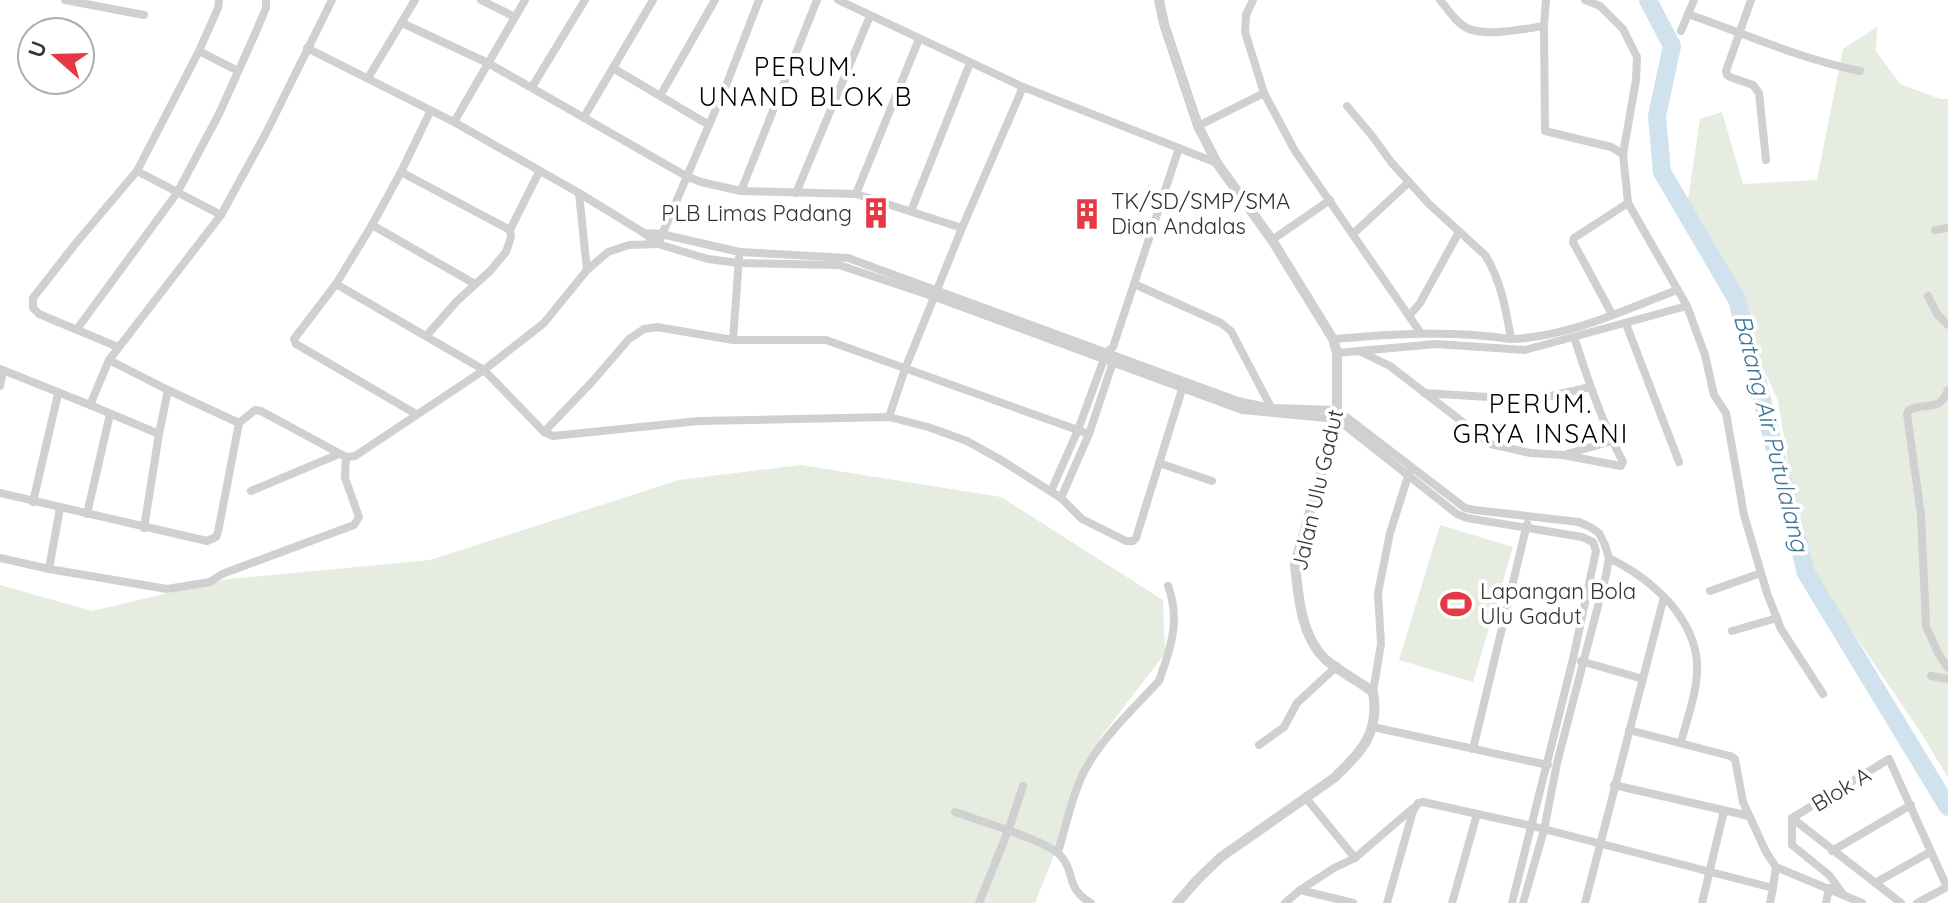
<svg xmlns="http://www.w3.org/2000/svg" width="1948" height="903" font-family="Quicksand,sans-serif">
<rect width="100%" height="100%" fill="#fff"/>
<!-- green -->
<g fill="#e6ecdf">
<polygon points="1877,27 1876,51 1900,84 1940,99 1948,99 1948,778 1923,736 1804,560 1778,401 1688,200 1700,119 1722,112 1743,184 1817,180 1843,49"/>
<polygon points="801,465 1001,497 1163,600 1165,653 1101,737 1035,903 0,903 0,585 92,611 229,579 430,560 679,480"/>
<polygon points="1440,525 1513,547 1473,682 1399,660"/>
</g>
<g fill="none" stroke-linecap="round" stroke-linejoin="round">
<!-- river -->
<polyline stroke="#cfe2ee" stroke-width="18" points="1648,0 1672,46 1657,116 1662,172 1737,300 1806,573 1948,807"/>
<!-- minor -->
<g stroke="#d0d0d0" stroke-width="8">
<polyline points="65,0 144,15"/>
<polyline points="481,0 515,17"/>
<polyline points="838,0 1023,87 1217,163"/>
<polyline points="1253,0 1246,15 1245,32 1264,93 1295,151 1420,332"/>
<path d="M1440,0c8,9 16,23 27,28 19,9 56,1 77,-2"/>
<polyline points="1546,0 1544,26 1545,131 1611,147 1623,154"/>
<polyline points="1585,0 1600,6 1623,29 1637,57 1636,80 1623,154 1628,203 1687,306 1705,355 1714,395 1726,413 1744,515 1767,593 1781,629 1823,694"/>
<polyline points="1751,0 1726,71 1727,75 1730,77 1753,85 1759,93 1766,160"/>
<path d="M1688,14c57,20 113,45 172,57"/>
<polyline points="402,23 488,63 686,176 701,182 741,191 856,194 962,228"/>
<polyline points="1681,31 1694,0"/>
<polyline points="307,48 454,122 579,193 644,233 658,244 708,259 738,263 839,265 935,297 1242,410 1337,419 1457,514 1467,518 1582,537 1593,542 1596,551 1573,659 1512,903"/>
<polyline points="199,51 238,71"/>
<polyline points="613,68 709,125"/>
<polyline points="368,78 415,0"/>
<polyline points="532,87 585,0"/>
<polyline points="660,96 715,0"/>
<path d="M1347,106l26,31 18,25 38,42 56,51c16,25 21,55 26,84 58,-2 113,-29 166,-49"/>
<polyline points="584,117 653,0"/>
<polyline points="454,122 525,0"/>
<polyline points="1198,126 1264,93"/>
<polyline points="137,171 221,215"/>
<polyline points="401,172 510,230 511,237 506,252 490,271 457,301 427,335"/>
<polyline points="741,191 817,0"/>
<polyline points="579,193 587,270"/>
<polyline points="796,193 870,16"/>
<polyline points="856,194 919,39"/>
<polyline points="911,211 970,63"/>
<polyline points="372,225 475,284"/>
<polyline points="510,230 539,172"/>
<polyline points="1935,230 1948,228"/>
<polyline points="644,233 661,234 740,252 848,258 1238,401 1272,408 1337,410 1465,508 1475,510 1579,522 1590,527 1599,533 1605,545 1609,558 1606,575 1557,763 1544,830 1523,903"/>
<polyline points="1353,234 1409,182"/>
<polyline points="1272,240 1330,200"/>
<polyline points="336,284 484,370 544,432 553,436 699,421 889,417 928,427 967,441 1001,460 1061,498 1082,519 1126,541 1133,541 1136,538 1184,383"/>
<polyline points="1134,284 1179,148"/>
<polyline points="1928,296 1937,314 1948,325"/>
<polyline points="1612,314 1573,242 1574,238 1628,203"/>
<polyline points="1409,316 1420,303 1459,232"/>
<polyline points="1626,324 1679,462"/>
<polyline points="77,329 177,193 219,114 255,34 266,8 266,0"/>
<path d="M1333,339c60,-5 119,-9 178,0"/>
<polyline points="733,340 739,258"/>
<polyline points="118,347 39,314 33,308 33,298 76,243 137,171 199,51 218,8 219,0"/>
<path d="M1359,351l31,15 101,78 39,9 33,2 58,11 2,-4c-21,-40 -35,-82 -49,-125"/>
<polyline points="1337,353 1436,344 1525,350 1687,306"/>
<polyline points="109,360 221,215 266,133 332,0"/>
<polyline points="0,369 90,405 109,360 168,390 159,434 144,528"/>
<polyline points="0,386 3,371"/>
<polyline points="168,390 239,423"/>
<path d="M1948,390c-7,22 -22,12 -39,20l-2,4 14,101 5,111 12,27 10,15"/>
<polyline points="1424,393 1520,399 1547,397 1590,387"/>
<polyline points="90,405 159,434"/>
<polyline points="416,414 296,344 294,339 336,284 372,225 401,172 430,112"/>
<polyline points="889,417 905,369 962,228 1023,87"/>
<polyline points="544,432 591,383 629,339 644,329 657,327 733,340 826,340 1089,434"/>
<polyline points="1567,454 1612,441"/>
<polyline points="1159,463 1212,481"/>
<polyline points="251,491 339,454"/>
<polyline points="1051,491 1078,430 1104,359 1107,352 1113,347 1134,284 1221,323 1231,331 1272,409"/>
<polyline points="0,493 207,541 216,537 218,532 239,423 255,410 261,411 346,457 355,456 484,370 544,323 587,270 608,252 629,245 658,244 727,83 759,0"/>
<polyline points="1061,498 1089,434 1114,359"/>
<polyline points="33,502 58,394"/>
<polyline points="87,514 110,414"/>
<polyline points="0,558 49,569 167,589 210,582 222,574 354,525 359,517 345,478 346,457"/>
<path d="M1609,558c24,12 41,24 60,44 43,50 28,83 12,140"/>
<polyline points="49,569 60,508"/>
<polyline points="1710,591 1761,573"/>
<polyline points="1732,631 1777,618"/>
<polyline points="1581,661 1643,679"/>
<polyline points="1931,676 1948,679"/>
<polyline points="1373,692 1381,644 1378,593 1390,533 1410,470"/>
<polyline points="1373,727 1548,765"/>
<polyline points="1629,730 1730,756 1735,759 1743,802 1766,852 1776,867 1773,888"/>
<polyline points="1259,745 1284,727 1297,703 1337,666"/>
<polyline points="1473,749 1527,524"/>
<polyline points="1614,785 1749,816"/>
<polyline points="1306,798 1355,858"/>
<path d="M955,812c22,8 93,29 106,44 15,17 4,32 30,47"/>
<polyline points="1792,818 1889,759 1947,887 1917,903"/>
<polyline points="1792,818 1901,903"/>
<polyline points="1792,818 1792,845 1829,875 1843,894"/>
<polyline points="1832,851 1911,805"/>
<path d="M1058,852c9,-29 15,-63 31,-89 18,-30 46,-56 70,-82l2,-6c11,-30 19,-58 7,-89"/>
<polyline points="1776,867 1862,903"/>
<polyline points="1875,883 1930,852"/>
<polyline points="1300,890 1353,903"/>
<polyline points="979,903 1008,831 1023,786"/>
<polyline points="1285,903 1300,890 1334,868 1355,858 1412,809"/>
<polyline points="1387,903 1413,811 1418,803 1423,802 1532,826 1773,888 1770,903"/>
<polyline points="1452,903 1477,814"/>
<polyline points="1585,903 1664,597"/>
<polyline points="1702,903 1724,811"/>
<polyline points="1826,903 1829,888"/>
</g>
<!-- tertiary -->
<path stroke="#d0d0d0" stroke-width="10" d="M1159,0l5,24 34,102 19,37 55,77 61,99 4,14v66l-42,145c3,31 6,72 30,95 12,11 35,23 48,33 7,41 -11,59 -39,86l-113,79 -23,22 -21,24"/>
</g>
<!-- icons -->
<defs>
<symbol id="building-bare" viewBox="-9 -9 18 18"><path d="M-4-6H4V6H1V3H-1V6H-4ZM-2.5-4.3h1.7v1.8h-1.7ZM.8-4.3h1.7v1.8H.8ZM-2.5-1h1.7V.8h-1.7ZM.8-1h1.7V.8H.8Z" fill="#e63946" stroke="#fff" stroke-width="2.5" paint-order="stroke"/></symbol>
<symbol id="stadium-bare" viewBox="-9 -9 18 18"><path d="M0-5a6.5 5 0 1 0 0 10a6.5 5 0 1 0 0-10ZM-3.5-1.8h7v3.6h-7Z" fill="#e63946" stroke="#fff" stroke-width="2.5" paint-order="stroke"/></symbol>
</defs>
<g fill-rule="evenodd">
<use href="#building-bare" x="854" y="191" width="44" height="44"/>
<use href="#building-bare" x="1065" y="192" width="44" height="44"/>
<use href="#stadium-bare" x="1434" y="582" width="44" height="44"/>
</g>
<g text-anchor="middle" stroke-width="8" stroke-linejoin="round" paint-order="stroke">
<!-- poi labels -->
<g font-size="22" fill="#333" stroke="#fff" text-anchor="start">
<text x="1111" y="209">TK/SD/SMP/SMA<tspan x="1111" dy="25">Dian Andalas</tspan></text>
<text x="852" y="221" text-anchor="end">PLB Limas Padang</text>
<text x="1480" y="599">Lapangan Bola<tspan x="1480" dy="25">Ulu Gadut</tspan></text>
</g>
<!-- street labels -->
<g font-size="22" fill="#333" stroke="#fff">
<text transform="translate(1317 490) rotate(-77)" y="8">Jalan Ulu Gadut</text>
<text transform="translate(1841 789) rotate(-31)" y="8">Blok A</text>
</g>
<!-- water labels -->
<g font-size="24" font-style="italic" fill="#3f7597" stroke="#fff">
<text transform="translate(1771 433) rotate(76)" y="8">Batang Air Putulalang</text>
</g>
<!-- quarter labels -->
<g font-size="26" letter-spacing="2" fill="#000" stroke="#fff">
<text x="806" y="76">PERUM.<tspan x="806" dy="30">UNAND BLOK B</tspan></text>
<text x="1541" y="413">PERUM.<tspan x="1541" dy="30">GRYA INSANI</tspan></text>
</g>
</g>
<!-- north arrow -->
<g transform="translate(56 56) rotate(290)"><circle r="38" fill="#ffffff" stroke="#adadad" stroke-width="2"/>
<path d="M0-6L14 30L0 20L-14 30Z" fill="#e63946"/>
<text y="-12" font-size="22" font-weight="bold" text-anchor="middle" fill="#333333">U</text>
</g>
</svg>
